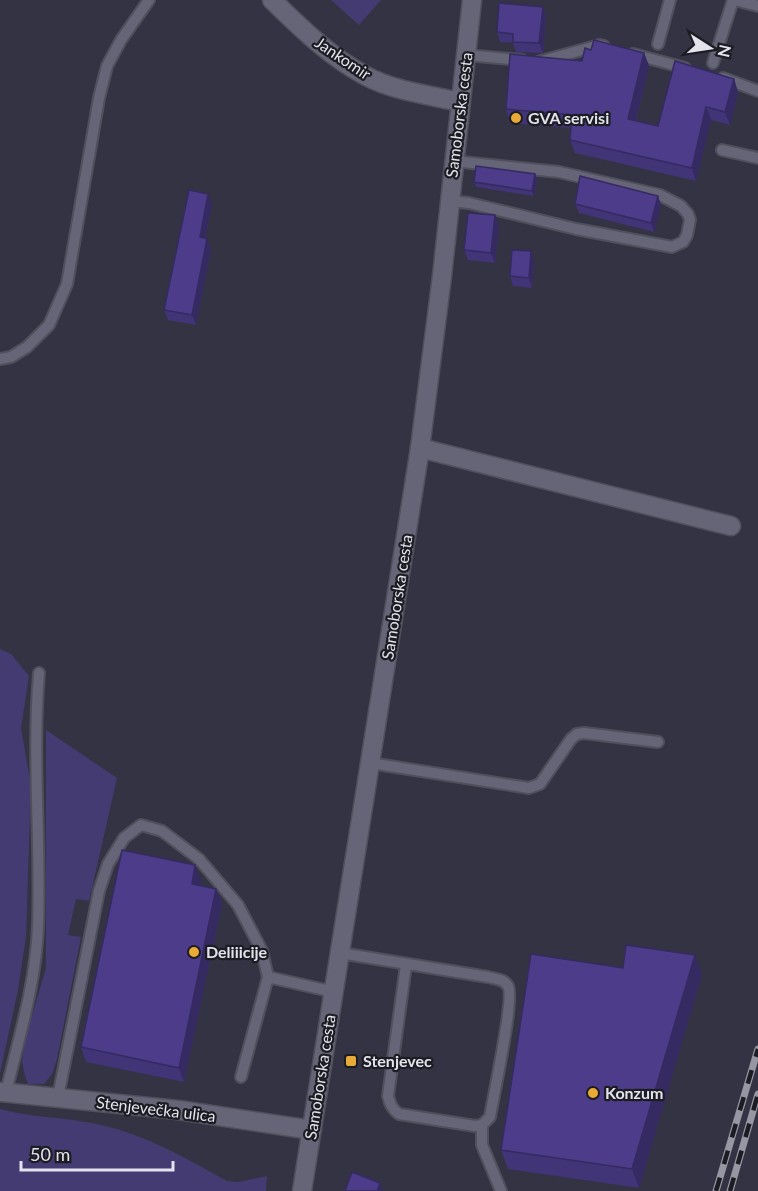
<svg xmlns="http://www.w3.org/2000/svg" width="758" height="1191" font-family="Lato,sans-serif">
<rect width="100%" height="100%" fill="#343343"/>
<!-- green -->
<g fill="#443b73">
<polygon points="331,0 381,0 359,25"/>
<polygon points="0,649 11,654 29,676 21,728 31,786 26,936 18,990 0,1073"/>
<polygon points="46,730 117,778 89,901 76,899 68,935 81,937 57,1059 52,1074 44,1084 28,1084 26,1079 22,1062 25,1039 46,968"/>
<path d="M0,1109c33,9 68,8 101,16 48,11 84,33 126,56l11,1 29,-6 -1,15h-266z"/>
</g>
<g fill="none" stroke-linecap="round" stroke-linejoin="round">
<defs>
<g id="lane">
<polyline points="735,0 758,6"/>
<polyline points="658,44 670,0"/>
<polyline points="633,54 685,68"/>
<polyline points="466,55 522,60"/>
<polyline points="538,62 600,45 604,46"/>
<polyline points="713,63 733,0"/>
<polyline points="723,78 758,91"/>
<polyline points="722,150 758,158"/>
<polyline points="450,201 469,203 576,229 672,247 683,242 687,235 690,220 688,214 681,206 660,195 559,172 453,161"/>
<polyline points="0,359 11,357 27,347 49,325 67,284 99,98 107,66 121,40 149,0"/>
<polyline points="370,763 529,788 540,784 571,739 577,734 584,733 658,742"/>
<path d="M340,953l148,24c8,2 16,2 20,9 7,11 -15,112 -18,131l-8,8 -7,1 -76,-12c-7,-5 -9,-10 -11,-18l18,-131"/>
<polyline points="241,1077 268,977 334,992"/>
<path d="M6,1092c13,-54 30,-110 32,-166 3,-84 -6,-169 1,-253"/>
<polyline points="58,1097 99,891 108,864 124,838 141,825 162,831 199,859 238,905 262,951 268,977"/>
<polyline points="482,1125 482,1145 501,1191"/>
</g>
<g id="street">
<polyline points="420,448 731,526"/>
<polyline points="0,1092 178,1110 312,1130"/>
</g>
<g id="secondary">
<path d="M272,0c29,28 58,57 94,76 28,15 63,19 94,26"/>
<polyline points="302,1191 420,448 442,276 472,0"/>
</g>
</defs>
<!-- lane casing -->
<use href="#lane" stroke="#504f5c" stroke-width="14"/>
<!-- street casing -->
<use href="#street" stroke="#504f5c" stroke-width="21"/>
<!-- secondary casing -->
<use href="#secondary" stroke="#504f5c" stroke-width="21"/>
<!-- lane -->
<use href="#lane" stroke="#666577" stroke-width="10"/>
<!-- street -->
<use href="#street" stroke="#666577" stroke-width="18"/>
<!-- secondary -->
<use href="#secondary" stroke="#666577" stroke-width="18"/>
<defs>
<g id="rail">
<polyline points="716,1191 758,1049"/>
<polyline points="730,1191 758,1094"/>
</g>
</defs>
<!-- rail casing -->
<use href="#rail" stroke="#9796a3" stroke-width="7"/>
<!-- rail -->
<use href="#rail" stroke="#1c1c23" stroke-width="4.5" stroke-dasharray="14" stroke-linecap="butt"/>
</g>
<!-- wall -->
<g fill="#413477">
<polygon points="543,7 546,17 543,53 516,52 513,43 500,42 497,32"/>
<polygon points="591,50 644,53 649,66 636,121 658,126 734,79 738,92 730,125 711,120 696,181 575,153 570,140 571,128 510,123 506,109 582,61"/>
<polygon points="535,174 537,180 534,196 476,187 474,182"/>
<polygon points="212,204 205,238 211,249 196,325 168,320 164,310"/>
<polygon points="575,204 661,205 654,232 579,213"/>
<polygon points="499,225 495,263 468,260 464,250"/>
<polygon points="534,261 532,288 513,286 510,276"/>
<polygon points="201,880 200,885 216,889 222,903 184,1082 86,1062 81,1047"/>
<polygon points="623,968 702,974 639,1188 508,1169 501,1150"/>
</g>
<!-- shaded-wall -->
<g fill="#352a61">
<polygon points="543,7 546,17 543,53 539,43"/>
<polygon points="644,53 649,66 633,132 628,119"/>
<polygon points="734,79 738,92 730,125 725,112"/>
<polygon points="706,107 711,120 696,181 692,168"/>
<polygon points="535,174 537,180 534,196 532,191"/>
<polygon points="208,194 212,204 203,247 200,237"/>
<polygon points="658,196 661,205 654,232 651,223"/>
<polygon points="495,215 499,225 495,263 491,253"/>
<polygon points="207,239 211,249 196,325 192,315"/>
<polygon points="531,251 534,261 532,288 529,278"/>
<polygon points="195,865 201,880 197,898 192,884"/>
<polygon points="216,889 222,903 184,1082 179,1068"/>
<polygon points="695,955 702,974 639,1188 632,1169"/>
<polygon points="380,1183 383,1191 377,1191"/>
</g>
<!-- building -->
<g fill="#4c3c8a" stroke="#352a61" stroke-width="1.5">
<polygon points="499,3 543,7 539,43 513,42 513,34 497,32"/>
<polygon points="594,40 644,53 628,119 658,126 675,61 734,79 725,112 706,107 692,168 570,140 572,115 506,109 510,54 582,61 585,48 591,50"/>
<polygon points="476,166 535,174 532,191 474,182"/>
<polygon points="580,176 658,196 651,223 575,204"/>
<polygon points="189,190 208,194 200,237 207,239 192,315 164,310"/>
<polygon points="468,213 495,215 491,253 464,250"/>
<polygon points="512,250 531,251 529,278 510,276"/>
<polygon points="122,850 195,865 192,884 216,889 179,1068 81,1047"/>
<polygon points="626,945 695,955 632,1169 501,1150 531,954 623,968"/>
<polygon points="352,1172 380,1183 377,1191 345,1191"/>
</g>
<!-- markers -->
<g fill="#e8ab37" stroke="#1c1c23" stroke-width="2">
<circle cx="516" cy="118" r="6"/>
<circle cx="194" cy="952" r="6"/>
<rect x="345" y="1055" width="12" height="12" rx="3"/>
<circle cx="593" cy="1093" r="6"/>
</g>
<g text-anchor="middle" stroke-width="4.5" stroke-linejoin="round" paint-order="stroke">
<!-- street labels -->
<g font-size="16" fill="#e3e2ed" stroke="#1c1c23">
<text transform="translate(343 58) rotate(34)" y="6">Jankomir</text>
<text transform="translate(459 115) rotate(-83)" y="6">Samoborska cesta</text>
<text transform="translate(397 597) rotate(-81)" y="6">Samoborska cesta</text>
<text transform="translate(320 1077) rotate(-81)" y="6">Samoborska cesta</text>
<text transform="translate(156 1109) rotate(7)" y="6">Stenjevečka ulica</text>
</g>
<!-- poi labels -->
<g font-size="16" font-weight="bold" fill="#e3e2ed" stroke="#1c1c23" text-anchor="start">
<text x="528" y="124">GVA servisi</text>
<text x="206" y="958">Deliiicije</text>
<text x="363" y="1067">Stenjevec</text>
<text x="605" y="1099">Konzum</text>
</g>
</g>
<!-- north arrow -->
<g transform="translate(710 48) rotate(102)" stroke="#1c1c23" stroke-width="4.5" paint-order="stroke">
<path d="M0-4.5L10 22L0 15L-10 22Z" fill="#e3e2ed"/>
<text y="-9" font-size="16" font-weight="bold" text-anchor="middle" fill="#e3e2ed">N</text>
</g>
<!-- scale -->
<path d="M21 1161v9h152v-9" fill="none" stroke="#e3e2ed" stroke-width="3"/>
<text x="30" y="1161" font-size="18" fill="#e3e2ed" stroke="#1c1c23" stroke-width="4.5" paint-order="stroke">50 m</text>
</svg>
